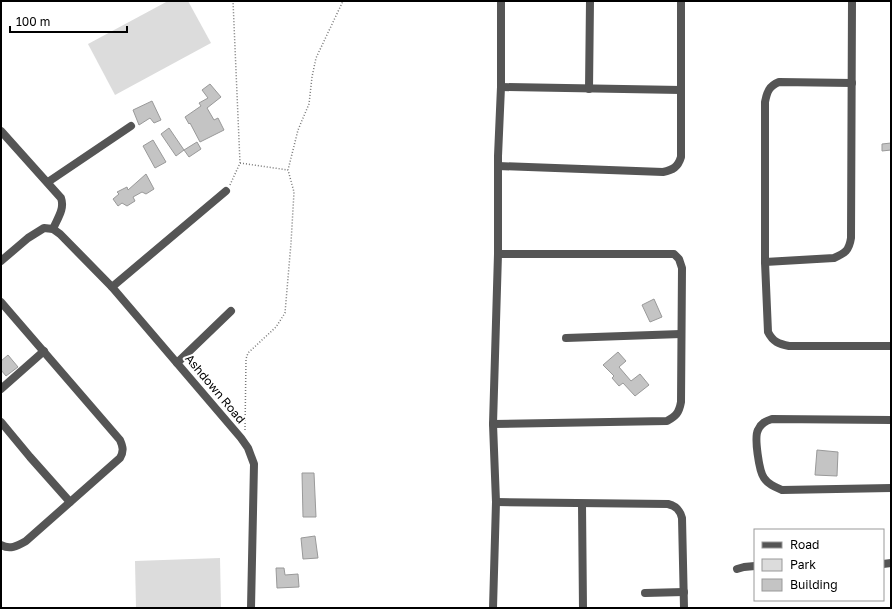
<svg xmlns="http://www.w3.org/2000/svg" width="892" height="609" font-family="'Golos Text',sans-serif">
<rect width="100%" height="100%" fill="#fff"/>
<!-- green -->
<g fill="#dcdcdc">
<polygon points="168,1 188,1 211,43 115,95 88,44"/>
<polygon points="220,558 221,608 136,608 135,561"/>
</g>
<!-- building -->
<g fill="#c4c4c4" stroke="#999">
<polygon points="210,84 221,97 207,108 214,120 218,118 224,130 200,142 190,123 189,124 185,117 201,106 199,103 208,98 202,90"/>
<polygon points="152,101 161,120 154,123 150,118 139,125 133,110"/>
<polygon points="169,128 184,150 176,156 161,134"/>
<polygon points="153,140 166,162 155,168 143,146"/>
<polygon points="197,142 201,149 189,157 184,150"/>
<polygon points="891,143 891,150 882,151 882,144"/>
<polygon points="146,174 154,189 146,194 142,192 133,197 135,201 127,206 122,203 118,206 113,199 119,194 117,192 127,187 128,190"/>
<polygon points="654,299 662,317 650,322 642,305"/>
<polygon points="618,352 626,361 619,367 631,381 640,374 649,385 635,396 623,383 619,386 612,378 614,376 603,365"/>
<polygon points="8,355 18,367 6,376 1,370 1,361"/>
<polygon points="817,450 838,452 837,476 815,475"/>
<polygon points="302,473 314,473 316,517 303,517"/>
<polygon points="315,536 318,558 303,559 301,538"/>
<polygon points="276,568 284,568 285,575 298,574 299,587 277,588"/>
</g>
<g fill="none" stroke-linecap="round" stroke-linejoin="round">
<!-- path -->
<g stroke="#777" stroke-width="1.5" stroke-dasharray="1 2" stroke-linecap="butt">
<polyline points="240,163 288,170"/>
<polyline points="230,185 240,163 233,1"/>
<polyline points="245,430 246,359 248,353 276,327 285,313 291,243 294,192 288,170 298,130 309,104 312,77 316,58 343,1"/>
</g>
<!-- minor -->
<g stroke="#555" stroke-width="8">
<path d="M852,83l-73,-1c-10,4 -12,10 -14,20v160l3,70c5,10 11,12 21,14h102"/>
<polyline points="501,87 681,90"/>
<polyline points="589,89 590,1"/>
<path d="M1,131l60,67c4,11 -4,21 -8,31"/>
<path d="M498,166l165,6c10,-2 15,-5 18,-15v-156"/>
<polyline points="48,182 131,126"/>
<polyline points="1,261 28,238 44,228 53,229 60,234 112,287 241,438 248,448 254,464 251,608"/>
<path d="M765,262l69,-4c11,-5 15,-7 17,-20l1,-237"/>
<polyline points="112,287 226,191"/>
<path d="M1,302l119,138c3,7 4,11 0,18l-94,83c-9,5 -16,9 -25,4"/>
<polyline points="566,338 681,334"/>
<polyline points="177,363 231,311"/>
<polyline points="1,389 44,351"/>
<path d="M891,420l-119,-1c-6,2 -11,4 -14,11 -4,7 1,41 6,48 5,7 11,9 18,12l109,-2"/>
<polyline points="1,422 30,457 70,502"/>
<path d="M493,424l174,-3c9,-5 12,-8 14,-19l1,-134 -3,-9 -5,-5h-176"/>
<path d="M496,502l172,2c8,2 12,6 14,14l2,90"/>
<polyline points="582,504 583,608"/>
<polyline points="883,564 891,563"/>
<polyline points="737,569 744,567 755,566"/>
<polyline points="645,593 684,592"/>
<polyline points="493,608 496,502 493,424 498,254 498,156 501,87 501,1"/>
</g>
</g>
<g text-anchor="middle" stroke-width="4" stroke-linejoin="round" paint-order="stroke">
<!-- street labels -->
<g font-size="12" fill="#000" stroke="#fff">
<text transform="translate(215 389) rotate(50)" y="4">Ashdown Road</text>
</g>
</g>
<!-- border -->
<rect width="892" height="609" fill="none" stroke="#000000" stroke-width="4"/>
<!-- legend -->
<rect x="754" y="529" width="130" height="72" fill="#ffffff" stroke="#999999"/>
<rect x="762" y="542" width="20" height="6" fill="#555555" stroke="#999999"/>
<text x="790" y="549" font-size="12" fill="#000000">Road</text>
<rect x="762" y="559" width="20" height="12" fill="#dcdcdc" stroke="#999999"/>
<text x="790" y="569" font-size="12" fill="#000000">Park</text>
<rect x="762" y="579" width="20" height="12" fill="#c4c4c4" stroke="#999999"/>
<text x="790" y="589" font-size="12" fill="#000000">Building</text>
<!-- scale -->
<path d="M10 26v6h117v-6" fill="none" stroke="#000000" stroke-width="2"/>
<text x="16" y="26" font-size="12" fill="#000000" stroke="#ffffff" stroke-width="3" paint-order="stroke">100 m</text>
</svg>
